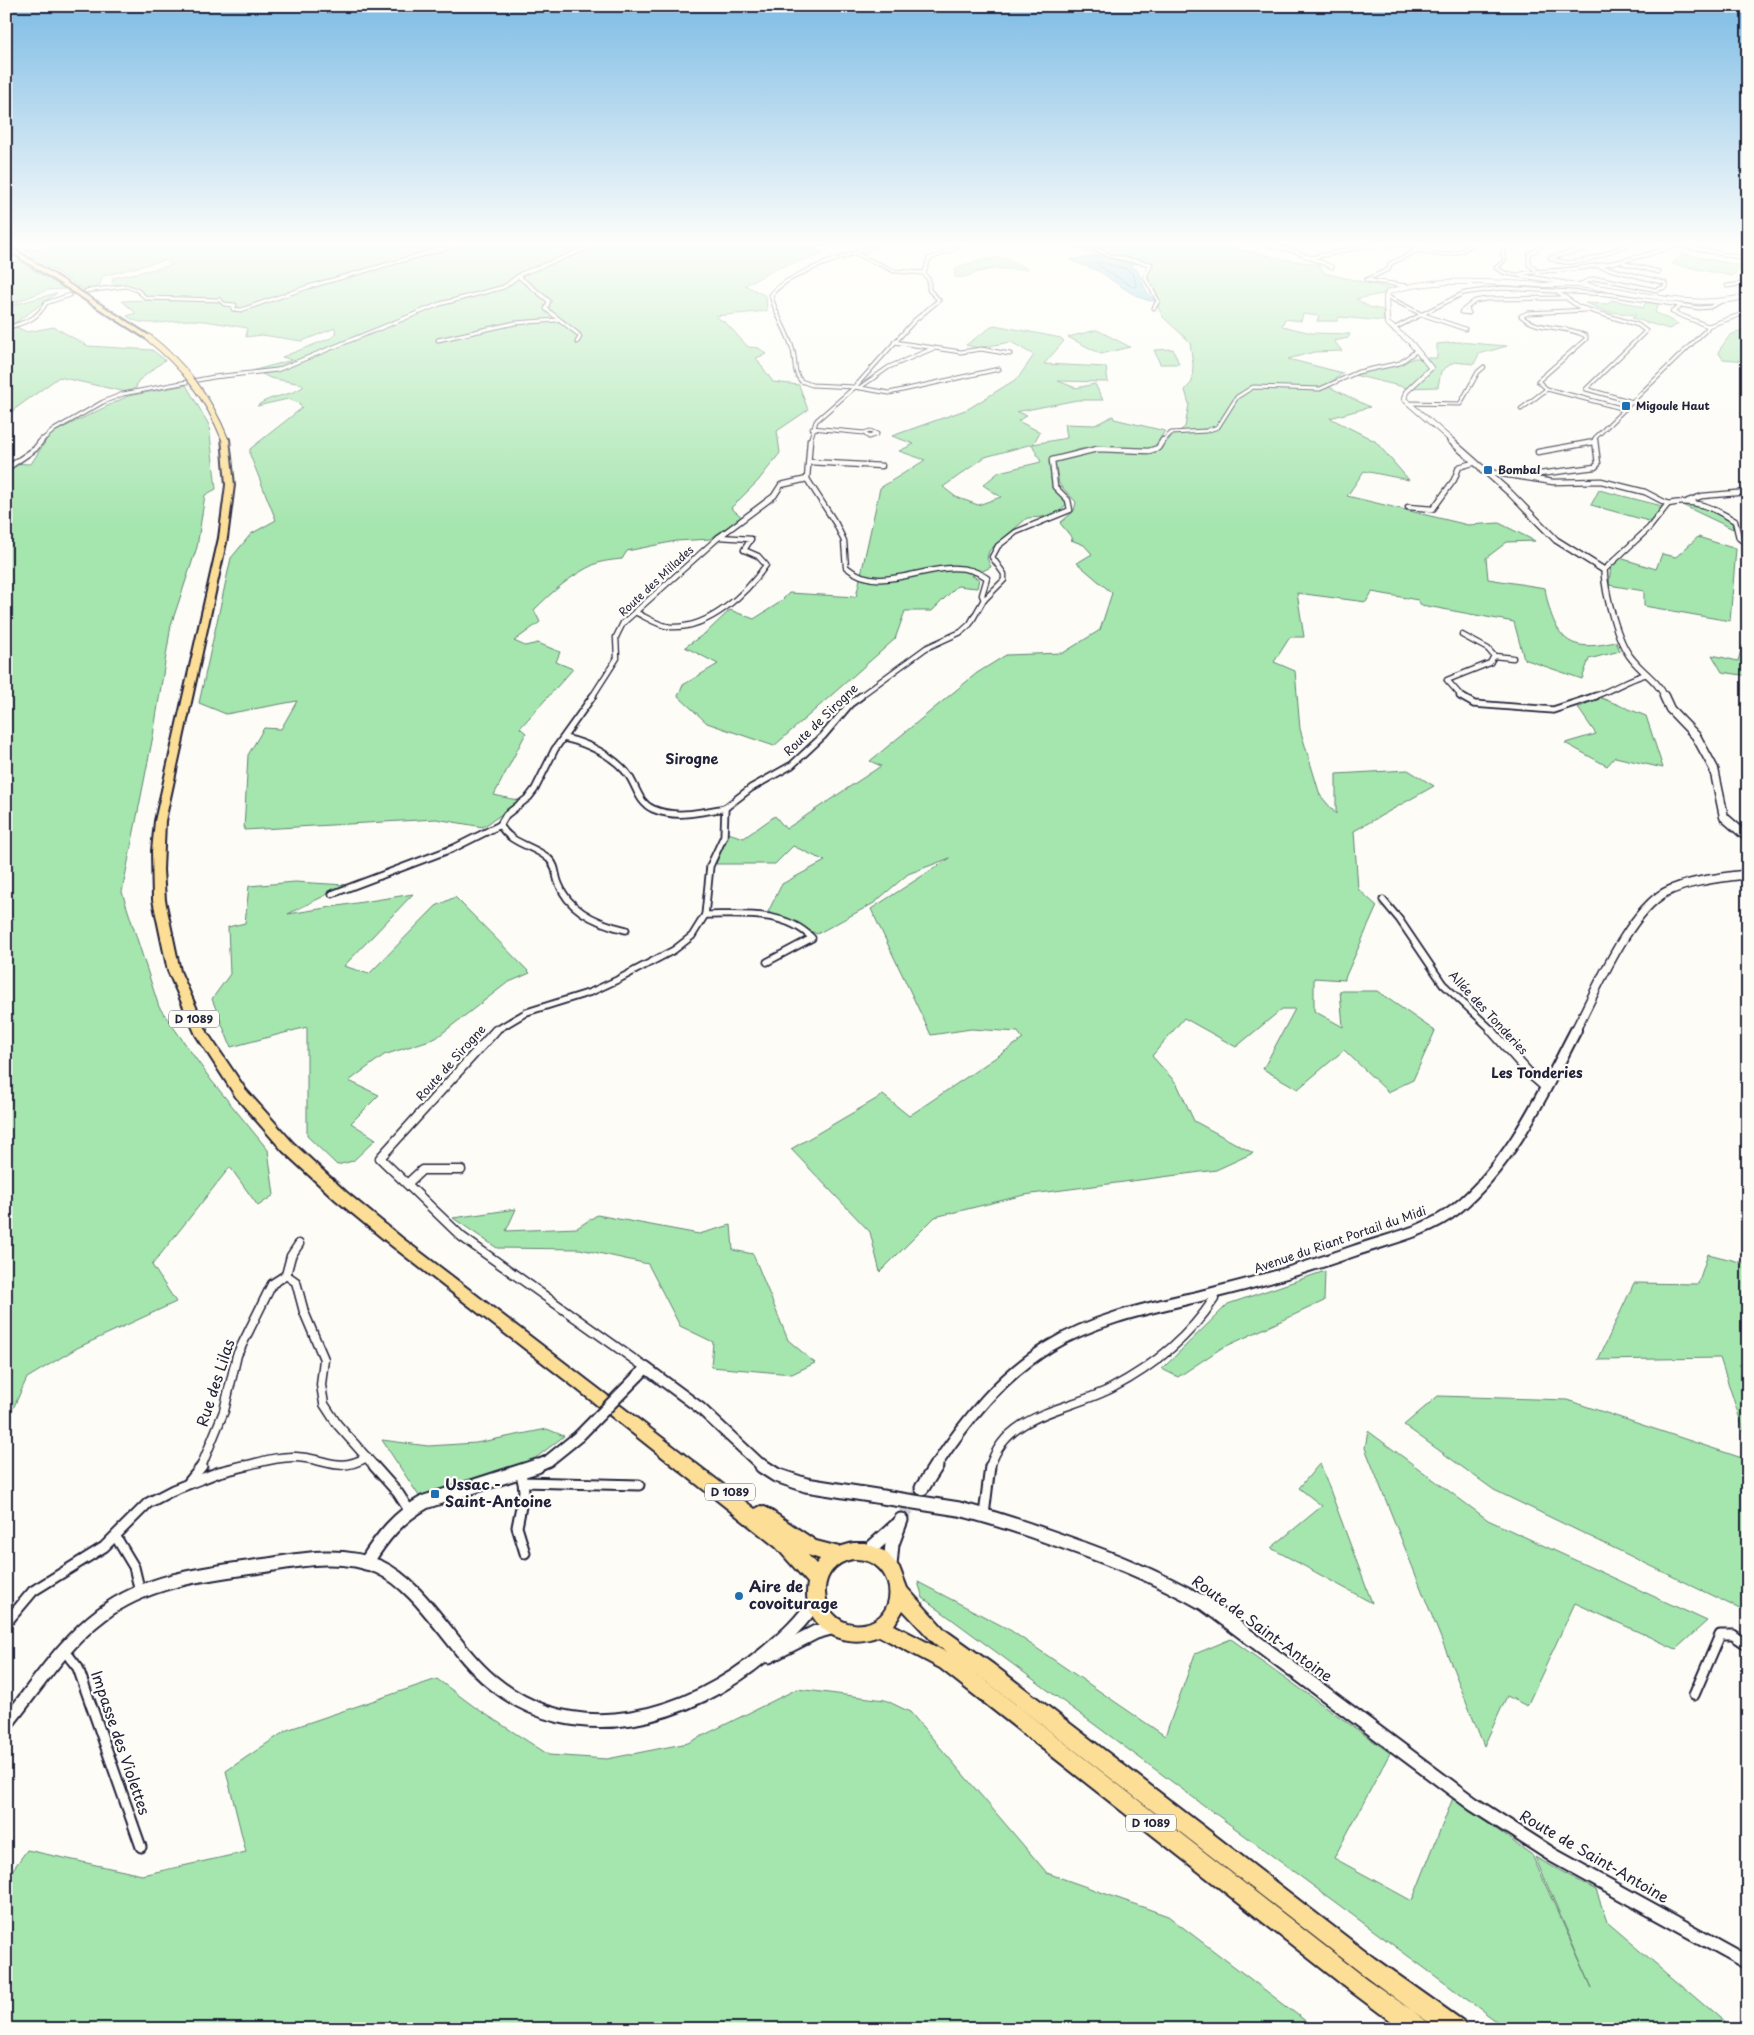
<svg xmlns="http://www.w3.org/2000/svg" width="1754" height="2035" font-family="'Playpen Sans',sans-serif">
<rect width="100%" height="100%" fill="#fdfcf7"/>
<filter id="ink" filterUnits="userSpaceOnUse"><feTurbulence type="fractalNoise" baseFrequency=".02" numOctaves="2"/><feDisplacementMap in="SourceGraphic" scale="10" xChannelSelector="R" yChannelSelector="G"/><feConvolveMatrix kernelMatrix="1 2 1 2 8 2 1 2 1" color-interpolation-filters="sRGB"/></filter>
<g filter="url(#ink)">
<!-- green -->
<g fill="#a5e5ae" stroke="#648474" fill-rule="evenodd">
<path d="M48,244h802l-34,3 7,7 -45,14 -33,17 21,11 1,15 -52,5 12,8 21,23 11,1 7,6 -10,4 17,24 26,3 9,25 -31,21 3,22 -22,28 -27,27 11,9 -32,22 -34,2 -49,10 -5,8c-9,1 -20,2 -27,5 -24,11 -43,28 -61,46l6,12 -26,19 11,5 13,-3 22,9 -4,10 17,7 -53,59 6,5 -32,62 27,6 -38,26 -47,-8 -192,11 4,-75 16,-27 17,1 16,-28 -71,13 -27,-11 32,-145 20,-24 25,-14 -26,-65v-6l52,-41 -3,-5 -11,-4 -31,7c12,-11 32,-9 46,-19l-1,-3 -32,-6 -8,-4 16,-3 9,-6 -13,4 -22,2 40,-11 -10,-3 49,-19 5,-4 -1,-6 -33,13 -40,-6 -16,2 1,-9c-18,-3 -36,-7 -55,-8 -19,0 -49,9 -65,-4l9,-3 -14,-12 28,-1 -20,-15h-13l-5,-3 1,-4 60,-13 -8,-5 -62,16 -5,12 -14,2 -60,-40 24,-1z"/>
<path d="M1069,244h150l58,14 42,7 5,8 69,16 -11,5 -26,5 13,8 14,3 1,11 -45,-4 -2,4h-20l2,-5 -16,-2 -2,7 -16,-2 -3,7 29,7 39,1 -2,4 -14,3 8,10 -28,1 -26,7 55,14 -16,13 43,21 -40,11 45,23 34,39 -45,-9 -17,25 121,29 31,-2 36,18 -28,1 -21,16 2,21 57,9c3,19 10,50 31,56 13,4 28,0 40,-2l4,9 -31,8 -7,20 -58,-20 -10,-37 -93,-17 -3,-5 -46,-8 -6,10 -69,-9 7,44h-14l-16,25 21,9 5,58 20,66 16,19v-40l72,-4 26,16 -80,45 4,58 19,17 -33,74 -30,-2v33l29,16 -3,-36h37l58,40 -22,49 -25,12 -44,-42 -46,39 -35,-20 32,-60h-13l-46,38 -52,-29 -32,38 25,28 17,37 59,32 -37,17 -192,25 -89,22 -55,55 -10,-40 -79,-83 92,-54 26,21 114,-77 -5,-7 -47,-3 -40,6 -60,-126 79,-51 -42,16 -34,29 -57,31 -49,-22 14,-28 43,-23 -32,-15 -18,18h-59l12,-31 16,5 31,-22 11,13 95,-63 -11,-5 107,-88 29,-18 57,-2 37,-23 12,-37 -35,-30 15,-9 -8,-9 -13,-5 2,-1 -13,-16 14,-12 2,-9 -17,-18 -4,-23 31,-9 13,-1 53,2 9,-4 9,-11 15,-11 4,-23 -4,-14 7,-8 1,-17 -3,-23 -26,-24 -6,-10v-12l-12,-21 6,-7 -1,-4c-9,-4 -15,1 -24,0 -19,-2 -40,-12 -58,-20z"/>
<polygon points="1683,254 1743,266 1732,276 1672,264"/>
<path d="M999,258l14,3 14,8c-15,1 -30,-2 -45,2 -12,3 -13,7 -27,6v-7l6,-4 21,-6z"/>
<polygon points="19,261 65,289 47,290 6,306 6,266"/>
<polygon points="57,293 12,325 27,332 54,327 88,346 152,350 165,360 138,381 136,388 126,392 59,377 12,411 6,424 6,307"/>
<polygon points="1611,300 1633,304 1643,308 1647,300 1659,302 1655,312 1678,324 1669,329 1632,318 1636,315 1609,312 1585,303 1608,304"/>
<path d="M994,325l67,13 3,3 -20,23 62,3 2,15 -50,-1 18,7 19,-4 8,16h-26l-61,12 11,3 -9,6 22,11 -7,12 34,-6 -2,-14 30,1 18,-9 1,3 51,12 -10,15 -9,3h-65l-30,9 -2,4 3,26 12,11 2,5c-9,14 -24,13 -39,14l-38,33 -2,7 4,9 -19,9 7,3 -2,9 -20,-2 -25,25h-27l-10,28 -121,107 -67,-23 -29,-27 5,-11 35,-21 -33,-17 22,-15 23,-22 24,9 25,-16 10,-10 67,4 24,-109 45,-28 -26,-9 15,-7 -22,-8 76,-27 50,-31 16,-23 -23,-13 -33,6 -12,-3zM1032,444l9,18 -42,10 -16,13 18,12 -23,8 -22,-8 -13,-10 42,-30z"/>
<polygon points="1748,329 1748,361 1723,359 1718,352 1730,335"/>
<polygon points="1097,330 1130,347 1101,354 1068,337"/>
<polygon points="1458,342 1507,346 1479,354 1474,364 1454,362 1441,371 1438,387 1408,388 1354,375 1403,363 1414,358 1437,358 1437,344"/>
<polygon points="1173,349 1179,364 1160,364 1154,350"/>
<polygon points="186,385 209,425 216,489 205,495 197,547 171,625 153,736 122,892 159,1007 211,1080 268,1150 274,1195 258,1206 230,1167 152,1265 176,1302 77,1348 27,1378 6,1424 6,463 31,464 50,434 128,396"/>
<polygon points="1599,490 1662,506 1652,522 1591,505"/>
<polygon points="1678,503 1700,505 1732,521 1733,529"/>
<polygon points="1698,537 1736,549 1730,621 1644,606 1644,591 1609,585 1611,565 1620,558 1656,569 1662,554 1676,557"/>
<polygon points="1742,646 1748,647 1748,676 1722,672 1712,655 1738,661"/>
<polygon points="1599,697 1646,716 1663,768 1615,757 1607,766 1565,743 1596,734 1578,708"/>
<polygon points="295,882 346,885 288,914 413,894 344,966 369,974 436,906 455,897 530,973 507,983 436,1038 384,1055 349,1081 379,1095 351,1123 376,1139 353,1161 337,1165 307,1136 307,1027 231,1047 212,999 230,974 228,927 245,923 249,886"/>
<polygon points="516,1209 506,1231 577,1228 597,1215 699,1234 731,1225 733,1250 753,1254 788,1340 815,1363 792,1374 711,1367 713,1342 680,1326 648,1264 580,1249 497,1248 453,1218"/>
<polygon points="1708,1254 1748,1264 1748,1359 1739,1365 1748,1373 1748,1444 1720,1358 1598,1360 1634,1283 1698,1284"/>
<polygon points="1325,1271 1324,1301 1220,1349 1178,1377 1162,1369 1228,1304"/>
<polygon points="1438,1396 1567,1400 1748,1460 1748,1613 1494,1490 1404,1425"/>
<polygon points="547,1429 564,1436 533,1460 419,1496 382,1440 428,1446 476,1443"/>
<polygon points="1368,1431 1488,1520 1707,1621 1676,1649 1575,1603 1527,1706 1507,1696 1484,1746 1365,1448"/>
<polygon points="1320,1463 1372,1603 1271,1548 1322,1506 1299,1488"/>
<polygon points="918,1582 1010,1630 1165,1736 1195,1654 1231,1639 1390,1753 1334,1858 1412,1901 1453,1798 1532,1855 1592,1988 1535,1857 1596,1890 1607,1922 1732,2029 1507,2029 923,1598"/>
<polygon points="437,1679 476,1708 549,1755 607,1759 688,1743 797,1689 885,1700 910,1712 1047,1873 1168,1916 1316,2029 6,2029 6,1879 27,1850 142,1875 246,1852 226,1771 287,1730"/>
</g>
<!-- water -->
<path fill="#80c9e1" stroke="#5a869f" d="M1099,256c11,2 36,6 40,18 5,11 6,18 16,27 -14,2 -42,-21 -55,-29 -10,-5 -20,-7 -30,-12z"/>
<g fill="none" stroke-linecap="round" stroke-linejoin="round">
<!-- shore -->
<polygon stroke="#48657d" stroke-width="1" points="1101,262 1126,269 1134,275 1136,286 1133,287 1099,266 1098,263"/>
<!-- street-tunnel -->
<polyline stroke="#d1d0d1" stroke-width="3" stroke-dasharray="3 2" stroke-linecap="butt" points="70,295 86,291"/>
<!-- secondary-tunnel -->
<polyline stroke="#d1d0d1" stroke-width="13" stroke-dasharray="13 7" stroke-linecap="butt" points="901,1520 922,1488"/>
<defs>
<g id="street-far4">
<polyline points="877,244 855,253 894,271 924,273"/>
<polyline points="1087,244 1110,256 1151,264 1145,277 1158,301 1154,308"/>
<polyline points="1262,244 1295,251 1332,267"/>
<polyline points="1504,244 1502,252 1505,260 1496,268 1505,273 1578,285 1593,279 1603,279 1656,290 1666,287 1665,283 1598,266"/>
<path d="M1585,244l-2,5 -33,9c24,12 55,-4 78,-14"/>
<polyline points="1672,244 1748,259"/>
<path d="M1404,245c21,9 50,16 68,-1"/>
<path d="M855,253c-24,8 -69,22 -84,42 4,20 17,36 22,56 3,11 0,21 8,30l11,4 43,2 34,6 110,-24"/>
<polyline points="1311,258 1364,246 1409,244"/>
<polyline points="1623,263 1659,272"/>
<polyline points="1535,269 1529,265 1529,254 1545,244"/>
<path d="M1518,275c18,-6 36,-3 54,-6 36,-4 70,-11 103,-24"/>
<polyline points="518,276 549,301 546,309 578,334 580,337 577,342"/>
<polyline points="1407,286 1366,280 1389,269 1390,264 1418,250"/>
<polyline points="1727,286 1748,283"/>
<polyline points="86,291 126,286 137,290 146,298 220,300 224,304 235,305 233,309 241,310 308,287 460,244"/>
<polyline points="1556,291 1579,307 1638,325 1646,331 1586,389 1633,402"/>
<polyline points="1386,296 1421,314 1465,329"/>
<polyline points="1467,309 1469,313 1461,312 1475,301 1486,299 1564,298"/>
<path d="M1587,310l-59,3 -7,3c17,16 45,8 65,20v3l-48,42 9,8 78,20"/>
<polyline points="1708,326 1748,312"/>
<path d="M6,328c19,-6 30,-7 40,-25l24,-8"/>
<polyline points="1393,329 1464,293 1502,288 1607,294 1699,308 1710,307 1720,302"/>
<polyline points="438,340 515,323 557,320"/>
<polyline points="894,342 961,352 981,349 1010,354"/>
<polyline points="859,388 889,367 934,348"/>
<polyline points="1408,403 1460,404 1478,372 1484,367"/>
<polyline points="1521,409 1547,389"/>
<polyline points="812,428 864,433"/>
<polygon points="870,431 877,434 869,437 864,433"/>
<polyline points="41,441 54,430 103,402 123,394 214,377 277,370 440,304 504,287 521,274 598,244"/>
<polyline points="810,441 816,421 855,387 914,321 939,300 929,290 929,280 924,274 929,259 964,244"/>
<polyline points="1163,441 1171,433 1206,431 1218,427 1237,397 1253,387 1320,389 1358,372 1400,363 1416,351"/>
<polyline points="1595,441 1595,438 1707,329 1708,326 1672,312 1681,306"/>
</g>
<g id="street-far3">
<path d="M810,440l-3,39 29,45 8,17 2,26c41,35 97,-20 141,11l-5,17 2,5"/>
<polyline points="1538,452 1594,442"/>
<polyline points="809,462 882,466"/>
<polyline points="6,469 35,449 42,440"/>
<polyline points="1482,471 1553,482 1601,481 1645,492 1668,504"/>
<polyline points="1523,476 1595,467 1598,464 1595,440"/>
<polyline points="1688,501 1702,496 1748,492"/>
<path d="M1668,504c26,-6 46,4 67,17l4,17 9,7"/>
<polyline points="1408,507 1433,509 1454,480 1459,467 1473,463"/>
<polyline points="1604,570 1649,528 1668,504"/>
<path d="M635,612c11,5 23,14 36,15 38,2 75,-33 95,-62l-8,-9 -14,-6 7,-11 -32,-2"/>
<polyline points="1494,656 1513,658"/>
<polyline points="592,697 617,658 616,637 623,623 719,537 774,496 781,485 807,479"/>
<polyline points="859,697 926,648 961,632 970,624 983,601 1004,580 1004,574 992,557 998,546 1016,532 1070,510 1068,500 1055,487 1052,460 1097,449 1149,451 1158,448 1163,440"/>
<polyline points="1462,697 1447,680 1490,663 1494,656 1488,649 1462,635"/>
<path d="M1592,697c20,-6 35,-18 55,-23"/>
</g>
<g id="street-far2">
<polyline points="1460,696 1474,704 1553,710 1596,696"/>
<path d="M564,738c23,5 51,18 65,38 8,12 10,27 24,33 23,10 49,3 72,-1"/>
<polyline points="725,808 751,788 792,765 823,736 850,704 861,696"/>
<path d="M500,825c11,20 34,20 49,34 8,7 6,17 10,25 10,27 41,40 67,46"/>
<polyline points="332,894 454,848 500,825 506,815 529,797 535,789 555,749 593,696"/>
<polyline points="1383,900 1399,919 1443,984 1493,1031"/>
<path d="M705,915c36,0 80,-5 107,23l-45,24"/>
<polyline points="495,1031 527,1012 591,992 617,980 674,950 692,936 705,915 710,866 724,836 725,808"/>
</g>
<g id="street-far1">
<polyline points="496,1030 380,1158 462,1237 646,1368"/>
<polyline points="1491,1030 1530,1074 1546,1088"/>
<polyline points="407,1184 422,1170 461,1170"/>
<polyline points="286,1275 296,1282 304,1312 324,1359 321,1385 324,1404 337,1424 375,1467"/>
<polyline points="286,1275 291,1256 299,1244"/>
<polyline points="201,1467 224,1411 237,1355 272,1284 286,1275"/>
<path d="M239,1467c19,-4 38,-11 57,-10 30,1 41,17 71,0"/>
<path d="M990,1467c16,-55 78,-56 122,-79 40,-21 77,-51 102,-89l-2,-6"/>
</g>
<g id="street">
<polyline points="374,1466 398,1493 409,1510"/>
<polyline points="520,1472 523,1482 639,1485"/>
<polyline points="189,1482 202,1466"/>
<polyline points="523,1482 524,1491 517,1527 525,1553"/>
<polyline points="984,1515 990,1466"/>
<polyline points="116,1537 134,1567 140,1592"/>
<polyline points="6,1623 33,1591 104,1547 148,1503 173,1490 219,1472 244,1466"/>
<polyline points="64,1654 68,1655 78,1668 141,1847"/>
<polyline points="1694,1695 1720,1635 1733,1635 1748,1645"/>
</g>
<path id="secondary-far4" d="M1452,441l-48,-42 2,-7 25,-24 -21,-26 -23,-19 -1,-25 2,-6c47,-15 103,-10 152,-7 13,0 25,-1 38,0 61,5 108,27 170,11"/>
<path id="secondary-far3" d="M1450,440l60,53 46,47 48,30c1,23 13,72 28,89 11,14 26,22 33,38"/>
<g id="secondary-far2">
<polyline points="1664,696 1670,709 1696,736 1714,769 1724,817 1748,838"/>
<path d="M1575,1031c20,-38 54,-120 91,-139 25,-12 55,-14 82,-18"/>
</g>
<g id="secondary-far1">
<polyline points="638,1376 646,1368 700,1408 763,1467"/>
<polyline points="534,1467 548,1461 579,1436"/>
<path d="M935,1467c31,-47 66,-91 115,-121 48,-29 105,-39 159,-52 49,-12 97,-26 145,-43 34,-12 73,-19 102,-42 56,-46 87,-116 120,-179"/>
</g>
<g id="secondary">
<path d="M762,1466l14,9 30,10 153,24c30,7 59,17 88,27 55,19 108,39 158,68l268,200 81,52 194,107"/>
<polyline points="922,1488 936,1466"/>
<polyline points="867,1552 896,1526"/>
<path d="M366,1563c16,-26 32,-46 59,-61l112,-36"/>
<polyline points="890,1566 892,1544 901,1520"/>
<polyline points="769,1656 816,1632 834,1627"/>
<path d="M6,1724c30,-37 57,-81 96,-110 47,-36 109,-41 166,-49 36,-6 75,-13 111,2 44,20 73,82 112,114 85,71 198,37 275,-28 19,-16 37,-32 50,-53"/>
</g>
<g id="highway">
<polygon points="6,244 151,337 152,338 147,339 6,249"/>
<path d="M222,437l7,2 5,46 -7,53 -62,283 -2,49 2,30 15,71 28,63 38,56 47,53 53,49 56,46 353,271 6,-3 6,2 49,33 23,6 14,-4h12l21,9 13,15 8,21 38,42 49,35 380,293 89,63 3,8h-29l-77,-57 -391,-304 398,311 60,42 3,8h-29l-48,-36 -413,-325 -61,-32c-38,16 -79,-11 -71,-53l-32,-36 -203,-161 -181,-140 -56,-46 -53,-49 -47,-54 -40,-62 -28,-64 -15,-71 -1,-49 3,-30 64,-283 7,-53zM808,1555l12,4 -4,5zM853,1559c43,-2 50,59 10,65 -44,6 -53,-58 -10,-65zM903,1610l30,32 13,10 -52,-27z"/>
</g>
</defs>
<!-- street-far4 casing -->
<use href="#street-far4" stroke="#22223b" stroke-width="5"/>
<!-- street-far3 casing -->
<use href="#street-far3" stroke="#22223b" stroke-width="7"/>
<!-- street-far2 casing -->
<use href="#street-far2" stroke="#22223b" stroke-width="9"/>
<!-- street-far1 casing -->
<use href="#street-far1" stroke="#22223b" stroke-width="11"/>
<!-- street casing -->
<use href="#street" stroke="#22223b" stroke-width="13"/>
<!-- secondary-far4 casing -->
<use href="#secondary-far4" stroke="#22223b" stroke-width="6"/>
<!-- secondary-far3 casing -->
<use href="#secondary-far3" stroke="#22223b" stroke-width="8"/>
<!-- secondary-far2 casing -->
<use href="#secondary-far2" stroke="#22223b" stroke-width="11"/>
<!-- secondary-far1 casing -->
<use href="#secondary-far1" stroke="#22223b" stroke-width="14"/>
<!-- secondary casing -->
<use href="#secondary" stroke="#22223b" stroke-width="17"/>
<!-- highway casing -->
<use href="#highway" stroke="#22223b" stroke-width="4"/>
<!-- street-far4 -->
<use href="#street-far4" stroke="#fdfcf7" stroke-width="3"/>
<!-- street-far3 -->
<use href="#street-far3" stroke="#fdfcf7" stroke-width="4.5"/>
<!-- street-far2 -->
<use href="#street-far2" stroke="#fdfcf7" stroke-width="5.5"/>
<!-- street-far1 -->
<use href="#street-far1" stroke="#fdfcf7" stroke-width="8"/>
<!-- street -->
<use href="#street" stroke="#fdfcf7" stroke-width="9"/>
<!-- secondary-far4 -->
<use href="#secondary-far4" stroke="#fdfcf7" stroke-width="4.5"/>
<!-- secondary-far3 -->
<use href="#secondary-far3" stroke="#fdfcf7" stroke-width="5.5"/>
<!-- secondary-far2 -->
<use href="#secondary-far2" stroke="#fdfcf7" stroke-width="8"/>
<!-- secondary-far1 -->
<use href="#secondary-far1" stroke="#fdfcf7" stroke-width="10"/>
<!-- secondary -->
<use href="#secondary" stroke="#fdfcf7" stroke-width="13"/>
<!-- highway -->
<use href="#highway" fill="#fcde96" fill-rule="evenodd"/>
<defs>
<polyline id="secondary-bridge" points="579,1436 638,1376"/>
<path id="highway-bridge" d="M149,338c35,28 59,59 76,101"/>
</defs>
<!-- secondary-bridge casing -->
<use href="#secondary-bridge" stroke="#22223b" stroke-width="14" stroke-linecap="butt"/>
<!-- highway-bridge casing -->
<use href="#highway-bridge" stroke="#22223b" stroke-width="8" stroke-linecap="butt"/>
<!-- secondary-bridge -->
<use href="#secondary-bridge" stroke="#fdfcf7" stroke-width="10"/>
<!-- highway-bridge -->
<use href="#highway-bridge" stroke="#fcde96" stroke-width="6"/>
</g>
</g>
<!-- sky -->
<linearGradient id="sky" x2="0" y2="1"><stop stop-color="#7ebce5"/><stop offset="0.46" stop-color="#fefefb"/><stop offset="1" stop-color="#fefefb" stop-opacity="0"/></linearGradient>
<rect width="1754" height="529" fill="url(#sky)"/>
<!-- markers -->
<g fill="#1f6fb2" stroke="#fdfcf7" stroke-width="2">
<rect x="1621" y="401" width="10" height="10" rx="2.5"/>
<rect x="1483" y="465" width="10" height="10" rx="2.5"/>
<rect x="430" y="1489" width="10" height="10" rx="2.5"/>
<circle cx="739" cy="1596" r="5"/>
</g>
<g text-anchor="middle" stroke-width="4.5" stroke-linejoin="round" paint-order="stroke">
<!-- far-poi labels -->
<g font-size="11" font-weight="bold" fill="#22223b" stroke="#fdfcf7" text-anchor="start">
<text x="1636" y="410">Migoule Haut</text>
<text x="1498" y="474">Bombal</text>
</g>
<!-- far-street labels -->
<g font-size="11" fill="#22223b" stroke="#fdfcf7">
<text transform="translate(656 581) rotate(-43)" y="4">Route des Millades</text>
</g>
<!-- shield labels -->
<g fill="#fdfcf7" stroke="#646373" stroke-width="1">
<rect x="169" y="1010.5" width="50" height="17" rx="4"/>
<rect x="705" y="1483.5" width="50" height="17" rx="4"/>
<rect x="1126" y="1814.5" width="50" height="17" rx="4"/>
</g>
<g font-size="11" font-weight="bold" fill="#22223b">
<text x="194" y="1023">D 1089</text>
<text x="730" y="1496">D 1089</text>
<text x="1151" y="1827">D 1089</text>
</g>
<!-- street labels -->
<g font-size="12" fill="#22223b" stroke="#fdfcf7">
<text transform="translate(821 720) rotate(-44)" y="4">Route de Sirogne</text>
<text transform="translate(1488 1013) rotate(47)" y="4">Allée des Tonderies</text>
<text transform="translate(451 1063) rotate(-48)" y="4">Route de Sirogne</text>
<text transform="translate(1340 1240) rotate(-19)" y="4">Avenue du Riant Portail du Midi</text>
</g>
<!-- neighbourhood labels -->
<g font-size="14" font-weight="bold" fill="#22223b" stroke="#fdfcf7">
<text x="692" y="764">Sirogne</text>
<text x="1537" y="1078">Les Tonderies</text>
</g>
<!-- near-street labels -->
<g font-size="15" fill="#22223b" stroke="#fdfcf7">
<text transform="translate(216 1383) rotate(-72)" y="5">Rue des Lilas</text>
<text transform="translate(1262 1629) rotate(36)" y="5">Route de Saint-Antoine</text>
<text transform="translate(120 1743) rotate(71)" y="5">Impasse des Violettes</text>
<text transform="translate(1594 1857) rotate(30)" y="5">Route de Saint-Antoine</text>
</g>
<!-- near-poi labels -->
<g font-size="15" font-weight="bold" fill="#22223b" stroke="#fdfcf7" text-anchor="start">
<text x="445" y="1490">Ussac -<tspan x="445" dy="17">Saint-Antoine</tspan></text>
<text x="749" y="1592">Aire de<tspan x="749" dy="17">covoiturage</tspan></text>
</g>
</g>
<!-- margin -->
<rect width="1754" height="2035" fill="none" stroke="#fdfcf7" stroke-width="25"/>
<rect x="12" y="12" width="1729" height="2010" fill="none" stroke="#22223b" stroke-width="2" filter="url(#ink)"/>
</svg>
